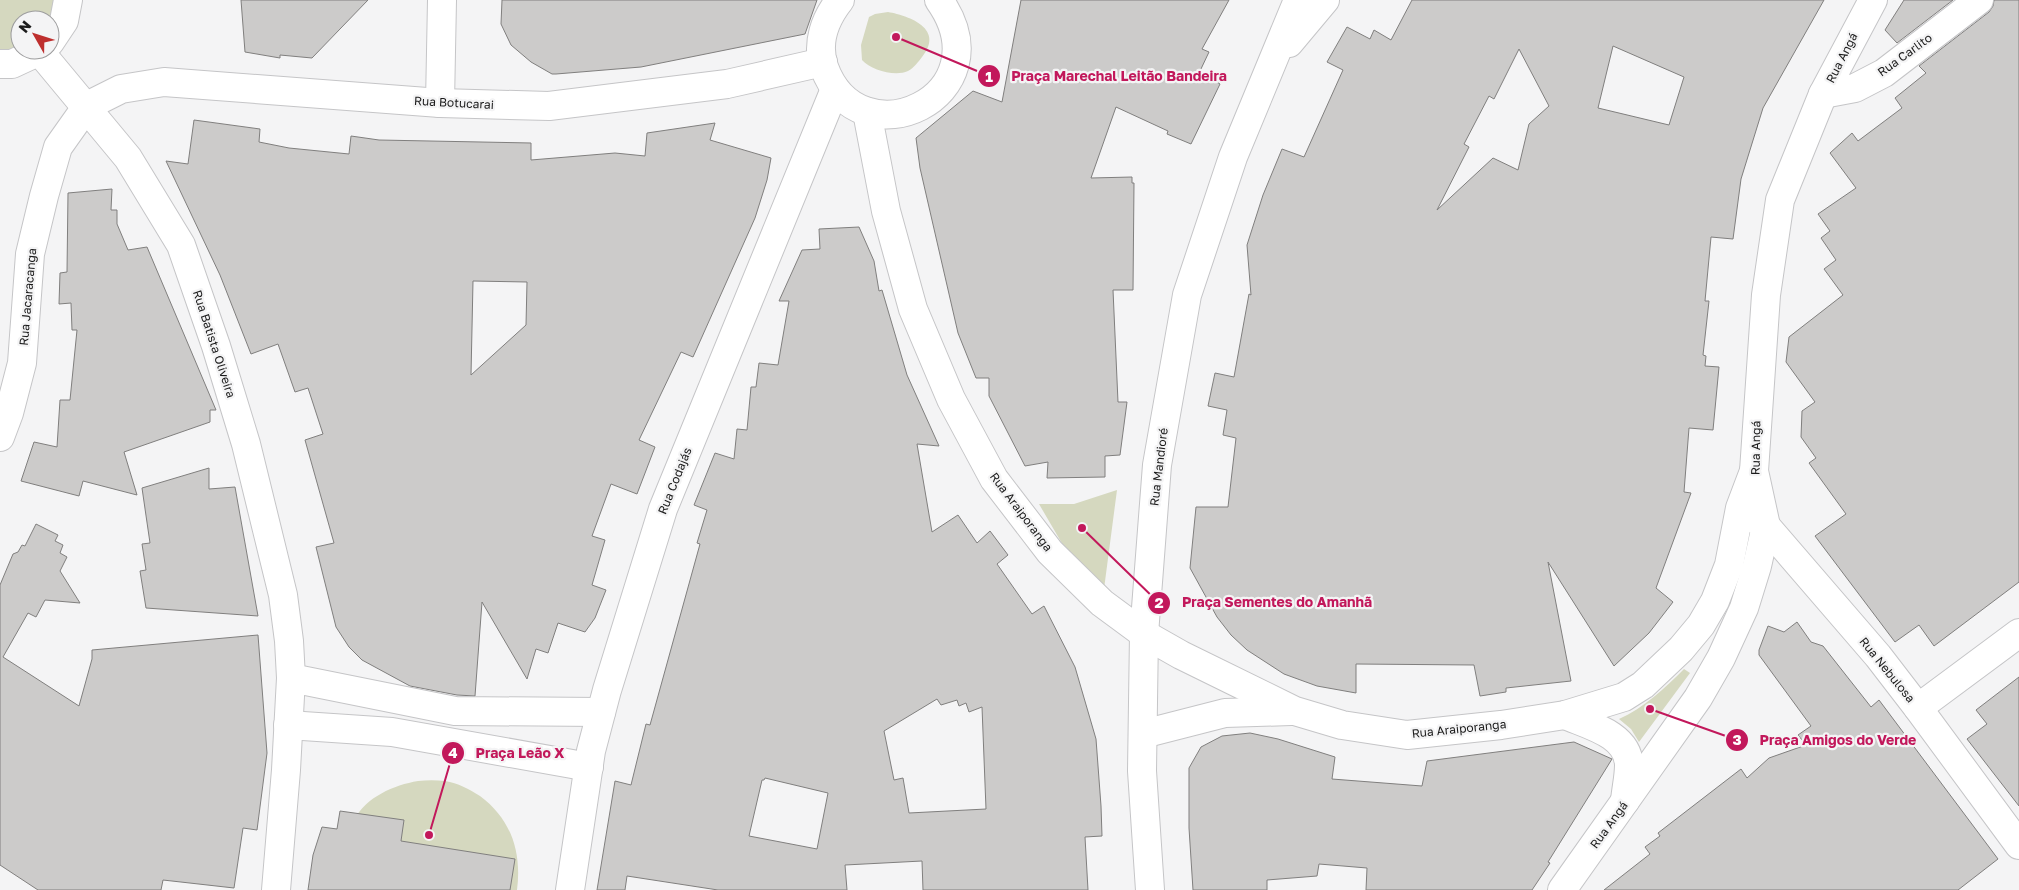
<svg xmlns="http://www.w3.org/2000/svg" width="2019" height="890" font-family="'Golos Text',sans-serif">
<rect width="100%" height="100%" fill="#f4f4f5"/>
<!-- green -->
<g fill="#d5d8bf">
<polygon points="0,0 54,0 52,13 48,20 20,20 20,47 6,51 0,51"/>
<path d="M888,12c22,4 57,17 34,45 -4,5 -8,11 -14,14 -13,6 -37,-1 -46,-11l-1,-15 8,-28 6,-3z"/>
<polygon points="1117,490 1104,589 1067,552 1039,504 1074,504"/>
<path d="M1684,669l6,4 -51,69 -8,-13 -12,-10c25,-11 46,-31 65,-50z"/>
<path d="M418,781c9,-1 18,-1 27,0 13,2 24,8 35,15 31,23 42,56 37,94h-185c6,-20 13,-52 22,-70 12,-23 40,-35 64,-39z"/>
</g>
<!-- building -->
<g fill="#cccbca" stroke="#807f7e" fill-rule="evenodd">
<polygon points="241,0 368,0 312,58 280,55 280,58 245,52"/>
<polygon points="502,0 817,0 805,34 641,67 556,74 552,74 531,62 511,45 501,24"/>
<polygon points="1021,0 1229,0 1202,49 1209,52 1200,71 1220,84 1191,144 1167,134 1168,131 1116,107 1091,178 1132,177 1132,183 1134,183 1133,290 1113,290 1118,402 1127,402 1120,455 1105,456 1105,477 1047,478 1048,462 1025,466 989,396 989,378 976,378 958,333 920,168 916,138 973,91 1002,102"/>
<path d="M1412,0h412l-61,108 -22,71 -8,60 -22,-2 -6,64h4l-6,54 3,1 -1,10 14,1 -6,63 -24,-2 -5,64 7,1 -35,95 17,14 -24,31 -35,33 -66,-104 23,119 -65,7v4l-26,4 -6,-31 -118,-1v29l-39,-7 -33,-12 -37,-24 -16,-15 -14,-18 -27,-49 6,-61h32l8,-69 -13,-3 4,-25 -19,-4 7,-33 19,4 15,-83 2,1 -4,-50 16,-50 19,-46 22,8 39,-87 -16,-8 20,-35 23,12 4,-9 17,10zM1613,46l71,31 -15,48 -71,-17zM1519,49l30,57 -20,18 -11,46 -25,-12 -56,52 32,-63 -5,-3 25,-48 5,3z"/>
<polygon points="1904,0 1953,0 1897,43 1885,30"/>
<polygon points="1994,0 2019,0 2019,582 1934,646 1919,625 1895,642 1815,536 1846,514 1809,463 1816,458 1801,437 1802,411 1815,402 1786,362 1789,337 1843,295 1824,269 1836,260 1821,238 1830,231 1818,214 1856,188 1830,153 1852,133 1858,141 1902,108 1895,98 1926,73 1919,66 1989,12 1993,6"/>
<path d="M194,120l66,9 -1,13 30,6 60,6 2,-18 28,4 152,3v17l84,-7 30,3 2,-23 68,-10 -5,17 61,18 -4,22 -12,38 -62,139 -12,-5 -42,88 16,7 -18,47 -26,-10 -19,52 13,4 -13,45 14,5 -11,28 -10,14 -27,-9 -10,30 -12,-4 -9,30 -45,-77 -7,94 -18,-1 -47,-9 -48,-26 -13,-13 -13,-20 -20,-80 18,-4 -29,-103 18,-6 -15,-46 -13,4 -17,-48 -27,10 -31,-79 -54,-114 22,3zM473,281l54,1 -1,43 -55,50z"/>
<polygon points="112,189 111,210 117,210 117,224 128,250 147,247 216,410 210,410 210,422 124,452 137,495 83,481 79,496 21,481 34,442 57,447 60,400 70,400 77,330 72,330 71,303 59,304 60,273 67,272 68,193"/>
<path d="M859,227l15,34 5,30 3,-1 25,85 32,71 -22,-2 15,88 26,-17 19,28 13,-12 18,24 -11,9 35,50 12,-8 31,61 21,72 5,67 1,30 -17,1 3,53h-165l-1,-29 -77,4 2,25h-129l-91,-14 -2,14h-28l18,-109 16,4 15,-61 4,1 50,-181 -3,-1 10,-33 -13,-5 21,-52 19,6 3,-30 10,1 4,-43h5l3,-24 19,2 11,-64h-10l23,-51 18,-1 -1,-20zM937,699l4,6 16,-5 2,6 7,-3 3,9 13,-5 4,102 -77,4 -6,-35 -9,2 -10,-49zM765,778l63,15 -11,56 -68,-13 13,-56h2z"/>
<polygon points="209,468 209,489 235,487 258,616 146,608 140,571 146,570 142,544 150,543 142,488"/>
<polygon points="36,524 58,535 55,541 63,545 60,553 67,557 60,571 80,603 45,600 36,617 28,613 3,657 79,706 92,659 92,650 258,635 267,753 257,830 243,828 234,888 163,880 161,890 38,890 0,865 0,585 13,554 18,552 22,545 25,546"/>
<polygon points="1797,622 1811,642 1823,646 1871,707 1879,700 1998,859 1958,890 1604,890 1650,854 1645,847 1660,836 1658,833 1741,769 1747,778 1769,758 1806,745 1798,735 1811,726 1759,655 1759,650 1768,626 1784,632"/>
<polygon points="2019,677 2019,806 1967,739 1987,724 1976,710"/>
<polygon points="1250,733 1278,739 1335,757 1332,779 1422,786 1427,761 1574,742 1612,759 1548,862 1550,863 1532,890 1366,890 1367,868 1319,864 1317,876 1267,880 1267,890 1193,890 1189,828 1189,768 1201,747 1222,736"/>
<polygon points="340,811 404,820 401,841 515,859 510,890 308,890 313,855 322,827 337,829"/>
</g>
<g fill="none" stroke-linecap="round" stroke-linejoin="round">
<defs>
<g id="minor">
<path d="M840,0c-15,19 -24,43 -16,67 35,98 183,29 115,-67"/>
<polyline points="50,42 64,21 68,0"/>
<polyline points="1289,43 1325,0"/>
<polyline points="40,52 128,158 181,245 216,346 246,444 283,595 289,641 291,678 286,770 276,890"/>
<polyline points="0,64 12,64 42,50"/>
<polyline points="1823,94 1855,88 1884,73 1979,0"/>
<polyline points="440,103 442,0"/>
<polyline points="867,112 886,211 913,309 951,399 994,479 1050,552 1102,603 1144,634 1181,655 1295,711 1342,725 1407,735 1501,725 1565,715 1624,697 1643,685 1681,649 1701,625 1715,601 1729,565 1740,508 1754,471"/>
<polyline points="0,437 9,413 22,363 30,254 44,196 58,147 87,106 121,89 164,82 440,103 549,106 727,84 823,62"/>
<polyline points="1754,518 1766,526 1878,656 1918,708 2019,845"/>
<polyline points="291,678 455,711 601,712"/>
<polyline points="1918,708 2019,633"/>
<path d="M1565,715c23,10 63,19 64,50 0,12 -3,24 -4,36"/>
<polyline points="288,725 392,732 589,767"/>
<polyline points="1143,734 1225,713 1291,711"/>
<polyline points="570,890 591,751 607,690 663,509 835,89"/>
<polyline points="1150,890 1142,771 1144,634 1157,465 1187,295 1233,157 1298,0"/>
<polyline points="1562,890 1698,698 1721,658 1744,608 1757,566 1766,526 1754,471 1766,295 1780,200 1823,94 1873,0"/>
</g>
</defs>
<!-- minor casing -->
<use href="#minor" stroke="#c5c5c7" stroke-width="30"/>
<!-- minor -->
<use href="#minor" stroke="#fff" stroke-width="28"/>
</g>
<g text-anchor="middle" stroke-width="4.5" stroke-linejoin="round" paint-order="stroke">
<!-- street labels -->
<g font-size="12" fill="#1b1b1b" stroke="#f4f4f5">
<text transform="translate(1905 55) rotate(-36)" y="4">Rua Carlito</text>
<text transform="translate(1842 58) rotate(-63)" y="4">Rua Angá</text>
<text transform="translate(454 103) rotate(3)" y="4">Rua Botucarai</text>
<text transform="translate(28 297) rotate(-85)" y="4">Rua Jacaracanga</text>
<text transform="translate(214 344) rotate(72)" y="4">Rua Batista Oliveira</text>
<text transform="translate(1756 448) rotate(-89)" y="4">Rua Angá</text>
<text transform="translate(1159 467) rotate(-83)" y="4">Rua Mandioré</text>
<text transform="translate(675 481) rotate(-68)" y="4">Rua Codajás</text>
<text transform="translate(1021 512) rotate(53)" y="4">Rua Araiporanga</text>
<text transform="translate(1887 670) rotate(51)" y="4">Rua Nebulosa</text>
<text transform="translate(1459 729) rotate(-6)" y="4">Rua Araiporanga</text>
<text transform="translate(1609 825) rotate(-54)" y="4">Rua Angá</text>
</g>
</g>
<!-- callouts -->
<path fill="none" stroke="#c2185b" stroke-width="2" d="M896 37L989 76M1082 528L1159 603M1650 709L1737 740M429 835L453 753"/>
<g fill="#c2185b" stroke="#f4f4f5" stroke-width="2">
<circle cx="896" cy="37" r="5"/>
<circle cx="1082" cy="528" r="5"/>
<circle cx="1650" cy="709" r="5"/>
<circle cx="429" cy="835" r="5"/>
<circle cx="989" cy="76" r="12"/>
<circle cx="1159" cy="603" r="12"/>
<circle cx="1737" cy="740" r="12"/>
<circle cx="453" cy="753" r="12"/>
</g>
<g font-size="15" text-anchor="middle" font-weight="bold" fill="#fff">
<text x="989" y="82">1</text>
<text x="1159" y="608">2</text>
<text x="1737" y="745">3</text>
<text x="453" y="758">4</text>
</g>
<g font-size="14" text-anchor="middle" font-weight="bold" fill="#c2185b" stroke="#f4f4f5" stroke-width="4.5" stroke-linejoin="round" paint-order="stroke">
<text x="1119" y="81">Praça Marechal Leitão Bandeira</text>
<text x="1277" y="607">Praça Sementes do Amanhã</text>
<text x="1838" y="745">Praça Amigos do Verde</text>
<text x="520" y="758">Praça Leão X</text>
</g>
<!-- north arrow -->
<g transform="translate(35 35) rotate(309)"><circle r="24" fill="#f4f4f5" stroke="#9d9d9e"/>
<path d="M0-4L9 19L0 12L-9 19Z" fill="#be2f2e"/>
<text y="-8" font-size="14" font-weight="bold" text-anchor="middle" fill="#1b1b1b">N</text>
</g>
</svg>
